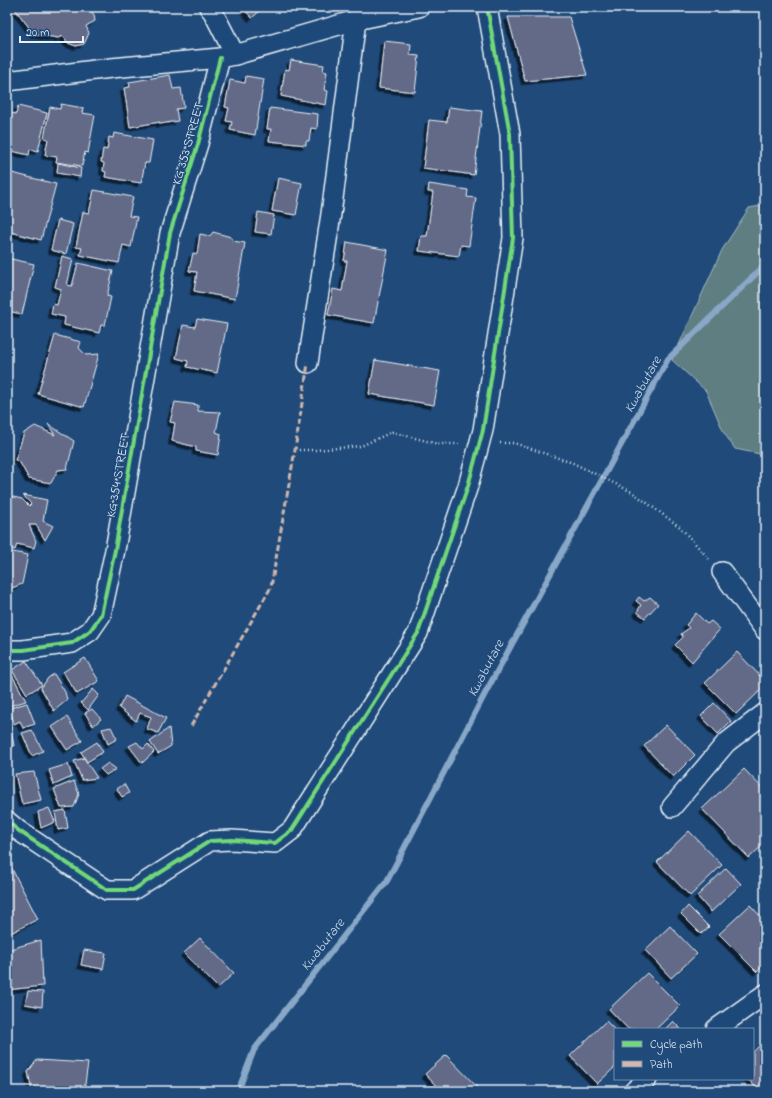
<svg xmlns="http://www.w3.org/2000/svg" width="772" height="1098" font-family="'Indie Flower',sans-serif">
<defs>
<filter id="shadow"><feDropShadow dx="-3.5" dy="3.5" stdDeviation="0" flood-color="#0009"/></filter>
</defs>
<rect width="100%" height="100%" fill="#1f4a7a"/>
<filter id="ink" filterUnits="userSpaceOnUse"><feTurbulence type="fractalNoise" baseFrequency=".025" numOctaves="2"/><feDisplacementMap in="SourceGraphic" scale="8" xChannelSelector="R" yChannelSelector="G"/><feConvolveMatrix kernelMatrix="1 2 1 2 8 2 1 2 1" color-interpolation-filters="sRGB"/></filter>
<g filter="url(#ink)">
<!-- green -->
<polygon fill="#5e7e82" stroke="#a3b8bd" points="765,205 765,455 735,449 724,433 706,391 672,360 722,250 749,208"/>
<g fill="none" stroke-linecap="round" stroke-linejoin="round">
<!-- stream -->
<polyline stroke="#89a7c6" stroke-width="6" points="238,1091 254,1050 387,881 488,688 668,359 765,265"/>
</g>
<!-- building -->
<g fill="#636a88" stroke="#e8f1f8" filter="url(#shadow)">
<polygon points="18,7 51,7 57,9 58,7 89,7 94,15 95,21 86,26 89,33 86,40 84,44 76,46 68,43 63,36 58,38 34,34 15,9"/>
<polygon points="242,7 264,7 252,18"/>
<polygon points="508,17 569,17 587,75 525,81"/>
<polygon points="384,41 411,44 410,55 419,56 415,92 379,88"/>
<polygon points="291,60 324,65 323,71 327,72 324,90 328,91 326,105 281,96 285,69 289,70"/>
<polygon points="170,75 173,89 181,88 184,108 176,109 178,121 160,124 160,122 130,127 124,88 130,87 129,82"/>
<polygon points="246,76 264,79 255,135 230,130 232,122 226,121 229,108 225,107 230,80 245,83"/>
<polygon points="61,104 83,108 82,113 95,115 88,153 85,152 82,166 56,162 57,157 45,155 48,139 44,138 50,107 60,109"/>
<polygon points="18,106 47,113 38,151 30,149 29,155 7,150 7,112 16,114"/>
<polygon points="449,107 482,111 474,175 423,168 429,120 447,122"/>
<polygon points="270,108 318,114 317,129 311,128 309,141 306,141 306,145 269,141 271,129 267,129"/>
<polygon points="114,133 153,140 149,163 145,163 141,183 105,177 106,172 103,171 104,163 101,162 103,149 107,150 109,137 113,138"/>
<polygon points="58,163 81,168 80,177 57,173"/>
<polygon points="8,172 56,184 41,240 7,231 7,177"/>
<polygon points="278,178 302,183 296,215 272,211"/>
<polygon points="429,184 468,190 467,197 476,198 469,246 461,245 459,256 419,251 421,236 427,236 433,192 428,192"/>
<polygon points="94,190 133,197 129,216 137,217 131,247 123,245 119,263 80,255 82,248 76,247 83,212 89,213"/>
<polygon points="258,212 274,215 271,234 255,232"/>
<polygon points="58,220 73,224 66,254 51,250"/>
<polygon points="213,232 231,237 233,241 245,243 235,299 194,291 197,272 189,271 193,253 197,254 200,234 210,236"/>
<polygon points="347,242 388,250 374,323 328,315 333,289 342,291 347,261 344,261"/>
<polygon points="62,256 73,259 67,285 72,286 78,263 113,271 107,296 111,297 105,325 101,325 99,333 64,325 65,317 51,314 53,304 57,305 61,289 55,287"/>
<polygon points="7,258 34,264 22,314 7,311"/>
<polygon points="197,319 227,324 217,373 187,367 188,361 176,358 183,325 195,327"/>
<polygon points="55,335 81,342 79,348 86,355 99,354 84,407 38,394"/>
<polygon points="375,360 440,371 434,405 369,394"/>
<polygon points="175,402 198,405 198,411 220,412 216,432 221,434 218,455 196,451 196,447 172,441 175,423 170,422"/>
<polygon points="48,424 74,441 67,469 58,470 51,483 29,479 19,461 15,460 24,433 35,426 55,435"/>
<polygon points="23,495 47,500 43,521 53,526 45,540 36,525 29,525 36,541 34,548 17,544 15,550 7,548 7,505 9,496 22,499 29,506 31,504"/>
<polygon points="7,551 28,555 22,584 7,590 8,561"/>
<polygon points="639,597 644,601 650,597 658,604 645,618 637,612 641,605 636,601"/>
<polygon points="696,613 707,624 711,621 720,629 692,662 675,645 683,637 681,634 689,628 686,625"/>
<polygon points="737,652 765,681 765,686 736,714 705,683"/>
<polygon points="85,658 99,681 77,694 63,672"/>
<polygon points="26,661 42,685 27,694 12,670"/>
<polygon points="7,671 10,671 26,701 9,706 7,698 7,690 10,688 7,681"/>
<polygon points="54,674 65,692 67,700 54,711 41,688 48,678"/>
<polygon points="93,689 99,695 88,710 81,703"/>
<polygon points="125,696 166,718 158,733 147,729 151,717 140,713 136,721 119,708"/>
<polygon points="27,703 35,724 23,728 20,721 14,724 10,708"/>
<polygon points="714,703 731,721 718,734 701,716"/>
<polygon points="7,706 14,746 7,747"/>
<polygon points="92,709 101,719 93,726 85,713"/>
<polygon points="67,717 82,741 67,750 52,727"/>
<polygon points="666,725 695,755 673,777 644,746"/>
<polygon points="111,727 117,739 108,744 102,729"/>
<polygon points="169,728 171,746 158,754 150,742"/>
<polygon points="32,730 43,751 32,756 22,733"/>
<polygon points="97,742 103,752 87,762 81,752"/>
<polygon points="137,742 143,749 148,744 154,752 142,763 129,746"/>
<polygon points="84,758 97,778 82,780 74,761"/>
<polygon points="108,763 116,769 106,775 100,769"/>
<polygon points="68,764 72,777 54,785 49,770"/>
<polygon points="744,769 765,791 765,843 749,858 702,809"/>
<polygon points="34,772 41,800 22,804 15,774"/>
<polygon points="74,781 79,794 74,807 61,808 54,789"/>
<polygon points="124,784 129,793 122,797 117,789"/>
<polygon points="49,808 55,822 41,828 38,812"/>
<polygon points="65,810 68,828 58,830 55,812"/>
<polygon points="689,831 722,865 690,896 657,862"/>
<polygon points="11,867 38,919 7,935 7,870"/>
<polygon points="726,868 741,884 711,912 697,896"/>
<polygon points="750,905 765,921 765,964 757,972 719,934"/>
<polygon points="688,906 709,927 701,934 681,914"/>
<polygon points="670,926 697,954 671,978 645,950"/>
<polygon points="200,938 234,973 218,988 184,953"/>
<polygon points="41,940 43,986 7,990 7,950"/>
<polygon points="84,950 106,953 103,969 81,965"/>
<polygon points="647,973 680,1006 656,1029 628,1029 609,1009"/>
<polygon points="28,991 43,992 42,1007 25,1004"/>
<polygon points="606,1021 615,1030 615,1067 597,1084 570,1056"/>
<polygon points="673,1021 681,1029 665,1029"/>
<polygon points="760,1045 765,1050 765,1091 759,1091 748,1079 753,1079 753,1052"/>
<polygon points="446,1055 481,1091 441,1091 425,1074"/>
<polygon points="37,1060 88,1063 84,1091 32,1091 28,1072"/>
</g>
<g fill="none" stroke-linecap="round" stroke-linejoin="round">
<defs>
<g id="street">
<polyline points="209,7 213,12 235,55"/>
<polyline points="7,81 111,68 220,58 235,55 356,20 419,7"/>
<polyline points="308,363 331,214 356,20"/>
<polyline points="722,572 765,630"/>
<polyline points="7,650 23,650 72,643 90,631 101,615 115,550 170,233 198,144 220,58"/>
<polyline points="672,807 726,743 765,713"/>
<polyline points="7,821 19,831 107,890 133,890 210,841 232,840 275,843 292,830 418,633 468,486 483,430 513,238 510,134 487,7"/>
<polyline points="716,1029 765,994"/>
<polyline points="634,1091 647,1079"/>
</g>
</defs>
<!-- street casing -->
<use href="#street" stroke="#e8f1f8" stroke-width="22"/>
<!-- path -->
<g stroke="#e8f1f8" stroke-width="2.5" stroke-dasharray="1 3" stroke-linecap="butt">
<polyline points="500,443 514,443 573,463 632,492 680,527 709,559"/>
<polyline points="295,450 315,450 361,446 392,432 438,444 459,444"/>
</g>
<!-- street -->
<use href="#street" stroke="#1f4a7a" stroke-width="19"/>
<!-- quiet -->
<polyline stroke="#d1b7ad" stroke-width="3" stroke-dasharray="6 3" stroke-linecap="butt" points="191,726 271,587 295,450 308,363"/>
<defs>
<g id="cycleway">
<polyline points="7,650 23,650 72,643 90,631 101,615 115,550 170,233 198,144 220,58"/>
<polyline points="7,821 19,831 107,890 133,890 210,841 232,840 275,843 292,830 418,633 468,486 483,430 513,238 510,134 487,7"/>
</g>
</defs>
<!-- cycleway casing -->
<use href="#cycleway" stroke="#1f4a7a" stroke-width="6"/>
<!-- cycleway -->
<use href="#cycleway" stroke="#71d979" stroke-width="4"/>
</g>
</g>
<g text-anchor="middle" stroke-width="3" stroke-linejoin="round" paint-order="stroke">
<!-- street labels -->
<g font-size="13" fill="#e8f1f8" stroke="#1f4a7a">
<text transform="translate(187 143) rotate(-74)" y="5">KG 353 STREET</text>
<text transform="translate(117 475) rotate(-80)" y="5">KG 354 STREET</text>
</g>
<!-- water labels -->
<g font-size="14" font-style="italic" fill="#d0dfec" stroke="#1f4a7a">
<text transform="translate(642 384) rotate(-61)" y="5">Kwabutare</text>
<text transform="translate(485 668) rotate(-62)" y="5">Kwabutare</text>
<text transform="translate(322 944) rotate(-52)" y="5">Kwabutare</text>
</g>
</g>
<!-- margin -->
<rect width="772" height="1098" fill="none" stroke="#1f4a7a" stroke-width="24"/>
<rect x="12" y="12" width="748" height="1074" fill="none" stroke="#e8f1f8" stroke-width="1.5" filter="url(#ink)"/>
<!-- legend -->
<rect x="614" y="1028" width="140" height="52" fill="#1f4a7a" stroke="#6f8dac"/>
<rect x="622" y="1041" width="20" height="6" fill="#71d979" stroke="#6f8dac"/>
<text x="650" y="1048" font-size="12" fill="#e8f1f8">Cycle path</text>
<rect x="622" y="1061" width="20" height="6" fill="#d1b7ad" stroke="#6f8dac"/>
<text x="650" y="1068" font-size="12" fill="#e8f1f8">Path</text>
<!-- scale -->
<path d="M20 36v6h63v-6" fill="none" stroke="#e8f1f8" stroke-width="2"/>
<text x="26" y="36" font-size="12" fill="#e8f1f8" stroke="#1f4a7a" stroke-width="3" paint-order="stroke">20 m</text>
</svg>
